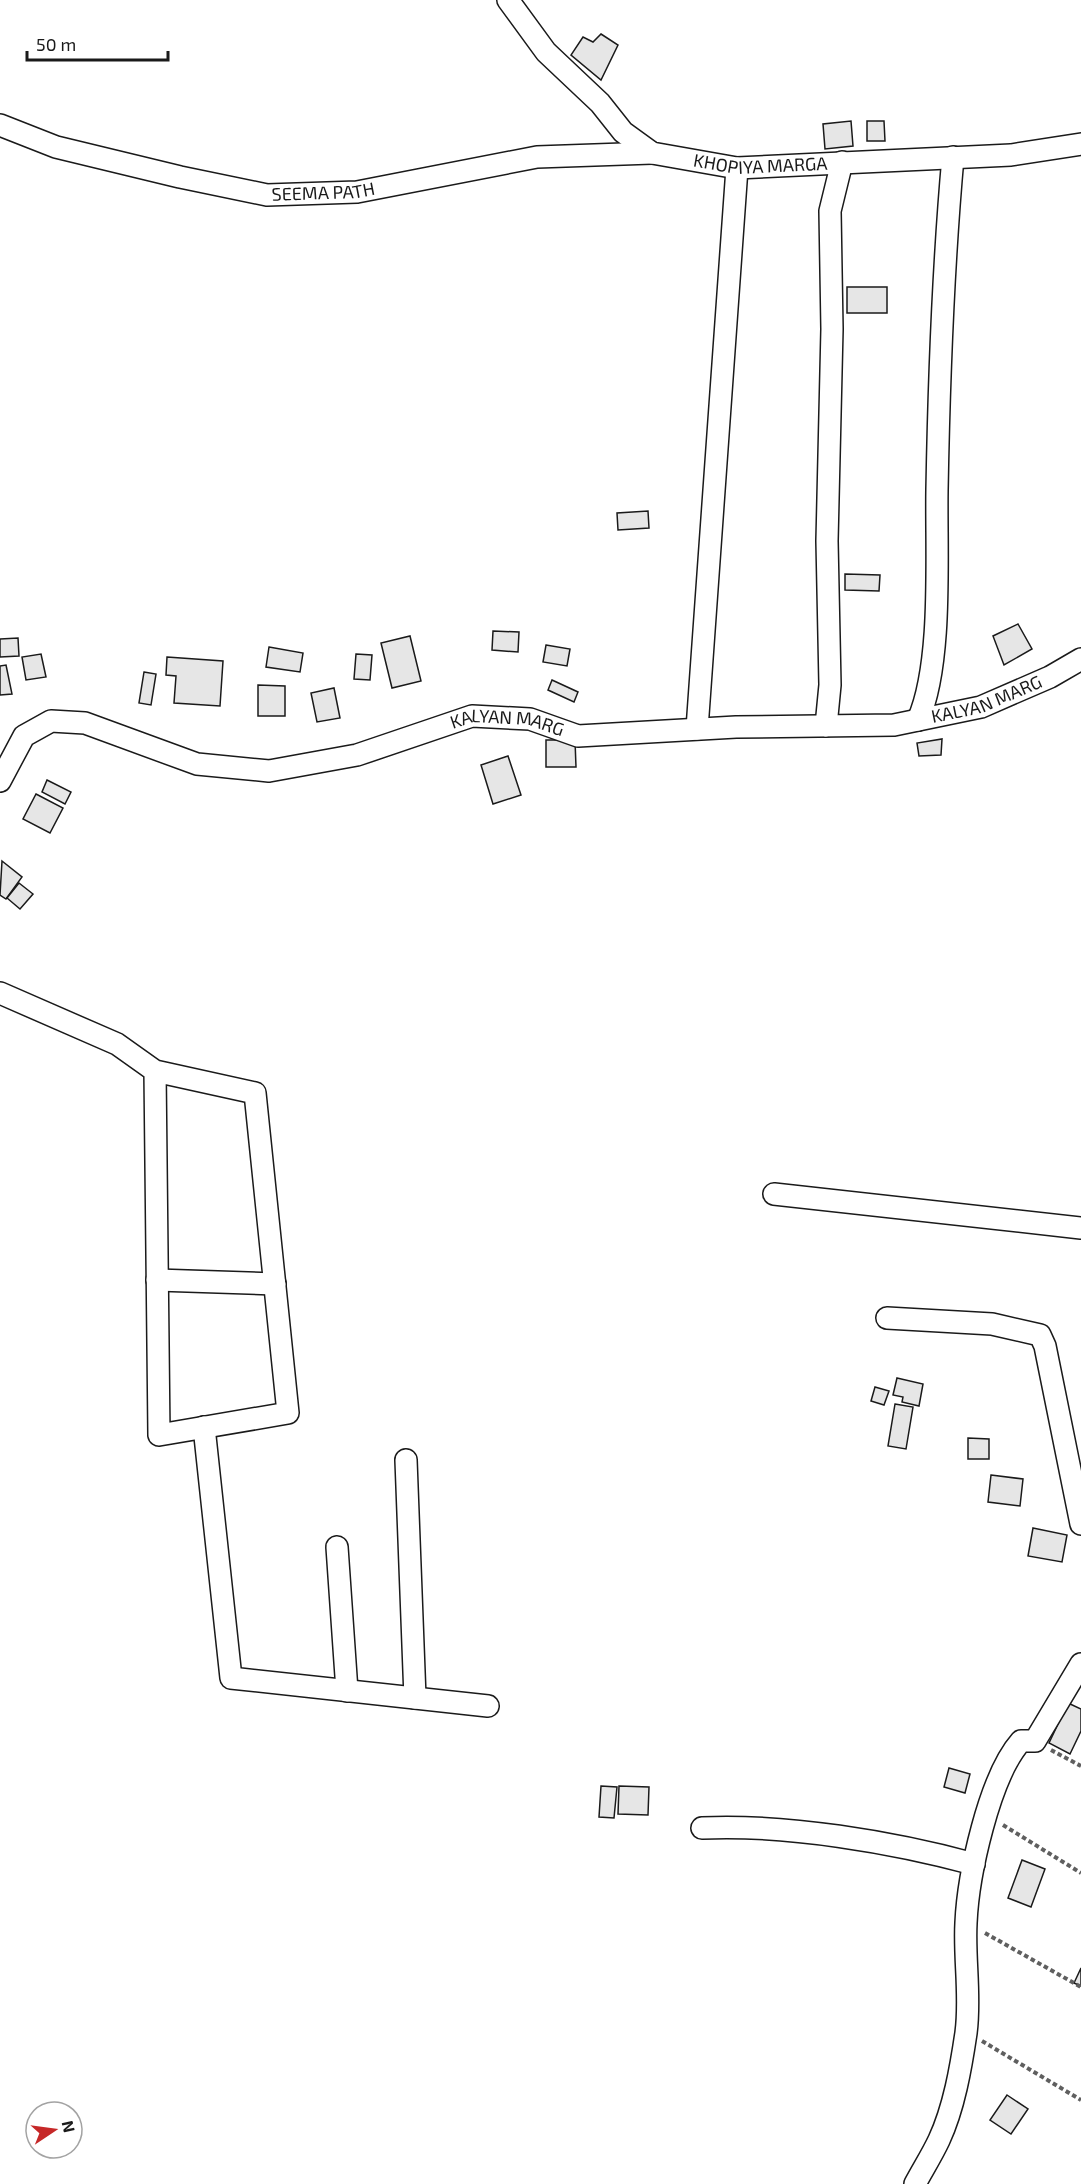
<svg xmlns="http://www.w3.org/2000/svg" width="1081" height="2184" font-family="'Exo 2',sans-serif">
<rect width="100%" height="100%" fill="#fff"/>
<!-- building -->
<g fill="#e6e6e6" stroke="#1a1a1a" stroke-width="1.5">
<polygon points="601,34 618,45 601,80 571,55 583,37 593,42"/>
<polygon points="851,121 853,146 825,149 823,124"/>
<polygon points="867,121 884,121 885,141 867,141"/>
<rect x="847" y="287" width="40" height="26"/>
<polygon points="648,511 649,528 618,530 617,513"/>
<polygon points="845,574 880,575 879,591 845,590"/>
<polygon points="1018,624 1032,649 1004,665 993,636"/>
<polygon points="493,631 519,632 518,652 492,650"/>
<polygon points="410,636 421,681 392,688 381,643"/>
<polygon points="18,638 19,656 0,657 0,639"/>
<polygon points="546,645 570,649 567,666 543,662"/>
<polygon points="269,647 303,653 300,672 266,667"/>
<polygon points="41,654 46,677 26,680 22,657"/>
<polygon points="356,654 372,655 370,680 354,679"/>
<polygon points="167,657 223,661 220,706 174,703 176,676 166,675"/>
<polygon points="6,665 12,694 0,695 0,666"/>
<polygon points="144,672 156,674 151,705 139,703"/>
<polygon points="552,680 578,692 574,702 548,690"/>
<polygon points="258,685 285,686 285,716 258,716"/>
<polygon points="334,688 340,718 317,722 311,693"/>
<polygon points="942,739 941,755 919,756 917,743"/>
<polygon points="546,740 575,740 576,767 546,767"/>
<polygon points="508,756 521,795 493,804 481,765"/>
<polygon points="47,780 71,792 65,804 42,792"/>
<polygon points="36,794 63,808 50,833 23,819"/>
<polygon points="2,861 22,877 6,899 0,895"/>
<polygon points="19,883 33,894 20,909 7,898"/>
<polygon points="897,1378 923,1384 919,1406 902,1402 903,1397 893,1395"/>
<polygon points="875,1387 889,1391 884,1405 871,1401"/>
<polygon points="895,1404 913,1407 906,1449 888,1446"/>
<polygon points="968,1438 989,1439 989,1459 968,1459"/>
<polygon points="991,1475 1023,1479 1020,1506 988,1502"/>
<polygon points="1033,1528 1067,1535 1062,1562 1028,1556"/>
<polygon points="1068,1703 1081,1709 1081,1731 1070,1754 1049,1743"/>
<polygon points="949,1768 970,1774 965,1793 944,1787"/>
<polygon points="601,1786 617,1787 614,1818 599,1817"/>
<polygon points="619,1786 649,1787 648,1815 618,1814"/>
<polygon points="1022,1860 1045,1869 1031,1907 1008,1898"/>
<polygon points="1081,1968 1081,1986 1074,1983"/>
<polygon points="1007,2095 1028,2109 1011,2134 990,2120"/>
</g>
<g fill="none" stroke-linecap="round" stroke-linejoin="round">
<defs>
<g id="minor">
<path id="s1" d="M508,0l38,52 54,51 23,29 29,21 85,15 274,-13 70,-11"/>
<path id="s2" d="M0,125l56,22 124,30 87,18 90,-3 180,-35 115,-4"/>
<path d="M918,720c25,-57 18,-166 19,-230 2,-112 6,-222 16,-333"/>
<polyline points="826,726 830,685 827,541 832,329 830,211 842,162"/>
<polyline points="697,729 737,168"/>
<path id="s3" d="M0,781l24,-45 27,-15 34,2 112,41 72,7 88,-16 115,-39 58,3 48,17 158,-9 158,-2 87,-18 69,-30 31,-18"/>
<polyline points="0,993 117,1044 155,1071 255,1093 288,1413 159,1435 155,1071"/>
<polyline points="774,1194 1081,1228"/>
<polyline points="157,1280 275,1284"/>
<polyline points="887,1318 992,1324 1040,1335 1045,1346 1081,1524"/>
<polyline points="204,1427 231,1678 488,1706"/>
<polyline points="406,1460 415,1698"/>
<polyline points="337,1547 347,1691"/>
<path d="M702,1828c83,-4 191,14 272,36"/>
<path d="M915,2184c8,-15 17,-29 24,-44 15,-32 22,-73 27,-107 5,-36 -2,-74 0,-110 2,-47 23,-146 55,-182h14l46,-77"/>
</g>
</defs>
<!-- minor casing -->
<use href="#minor" stroke="#1a1a1a" stroke-width="24"/>
<!-- path -->
<g stroke="#5f5f5f" stroke-width="4" stroke-dasharray="4.5 3" stroke-linecap="butt">
<polyline points="1051,1750 1081,1766"/>
<polyline points="1003,1825 1081,1873"/>
<polyline points="985,1933 1081,1987"/>
<polyline points="982,2041 1081,2100"/>
</g>
<!-- minor -->
<use href="#minor" stroke="#fff" stroke-width="21"/>
</g>
<g text-anchor="middle" stroke-width="4.5" stroke-linejoin="round" paint-order="stroke">
<!-- street labels -->
<g font-size="18" fill="#1a1a1a" stroke="#fff">
<text dy="6" stroke="none"><textPath href="#s1" startOffset="321">KHOPIYA MARGA</textPath></text>
<text dy="6" stroke="none"><textPath href="#s2" startOffset="333">SEEMA PATH</textPath></text>
<text dy="6" stroke="none"><textPath href="#s3" startOffset="1040">KALYAN MARG</textPath></text>
<text dy="6" stroke="none"><textPath href="#s3" startOffset="554">KALYAN MARG</textPath></text>
</g>
</g>
<!-- north arrow -->
<g transform="translate(54 2130) rotate(77)"><circle r="28" fill="#ffffff" stroke="#a3a3a3" stroke-width="1.5"/>
<path d="M0-4.5L10 22L0 15L-10 22Z" fill="#c62828"/>
<text y="-9" font-size="16" font-weight="bold" text-anchor="middle" fill="#1a1a1a">N</text>
</g>
<!-- scale -->
<path d="M27 51v9h141v-9" fill="none" stroke="#1a1a1a" stroke-width="3"/>
<text x="36" y="51" font-size="18" fill="#1a1a1a" stroke="#ffffff" stroke-width="4.5" paint-order="stroke">50 m</text>
</svg>
